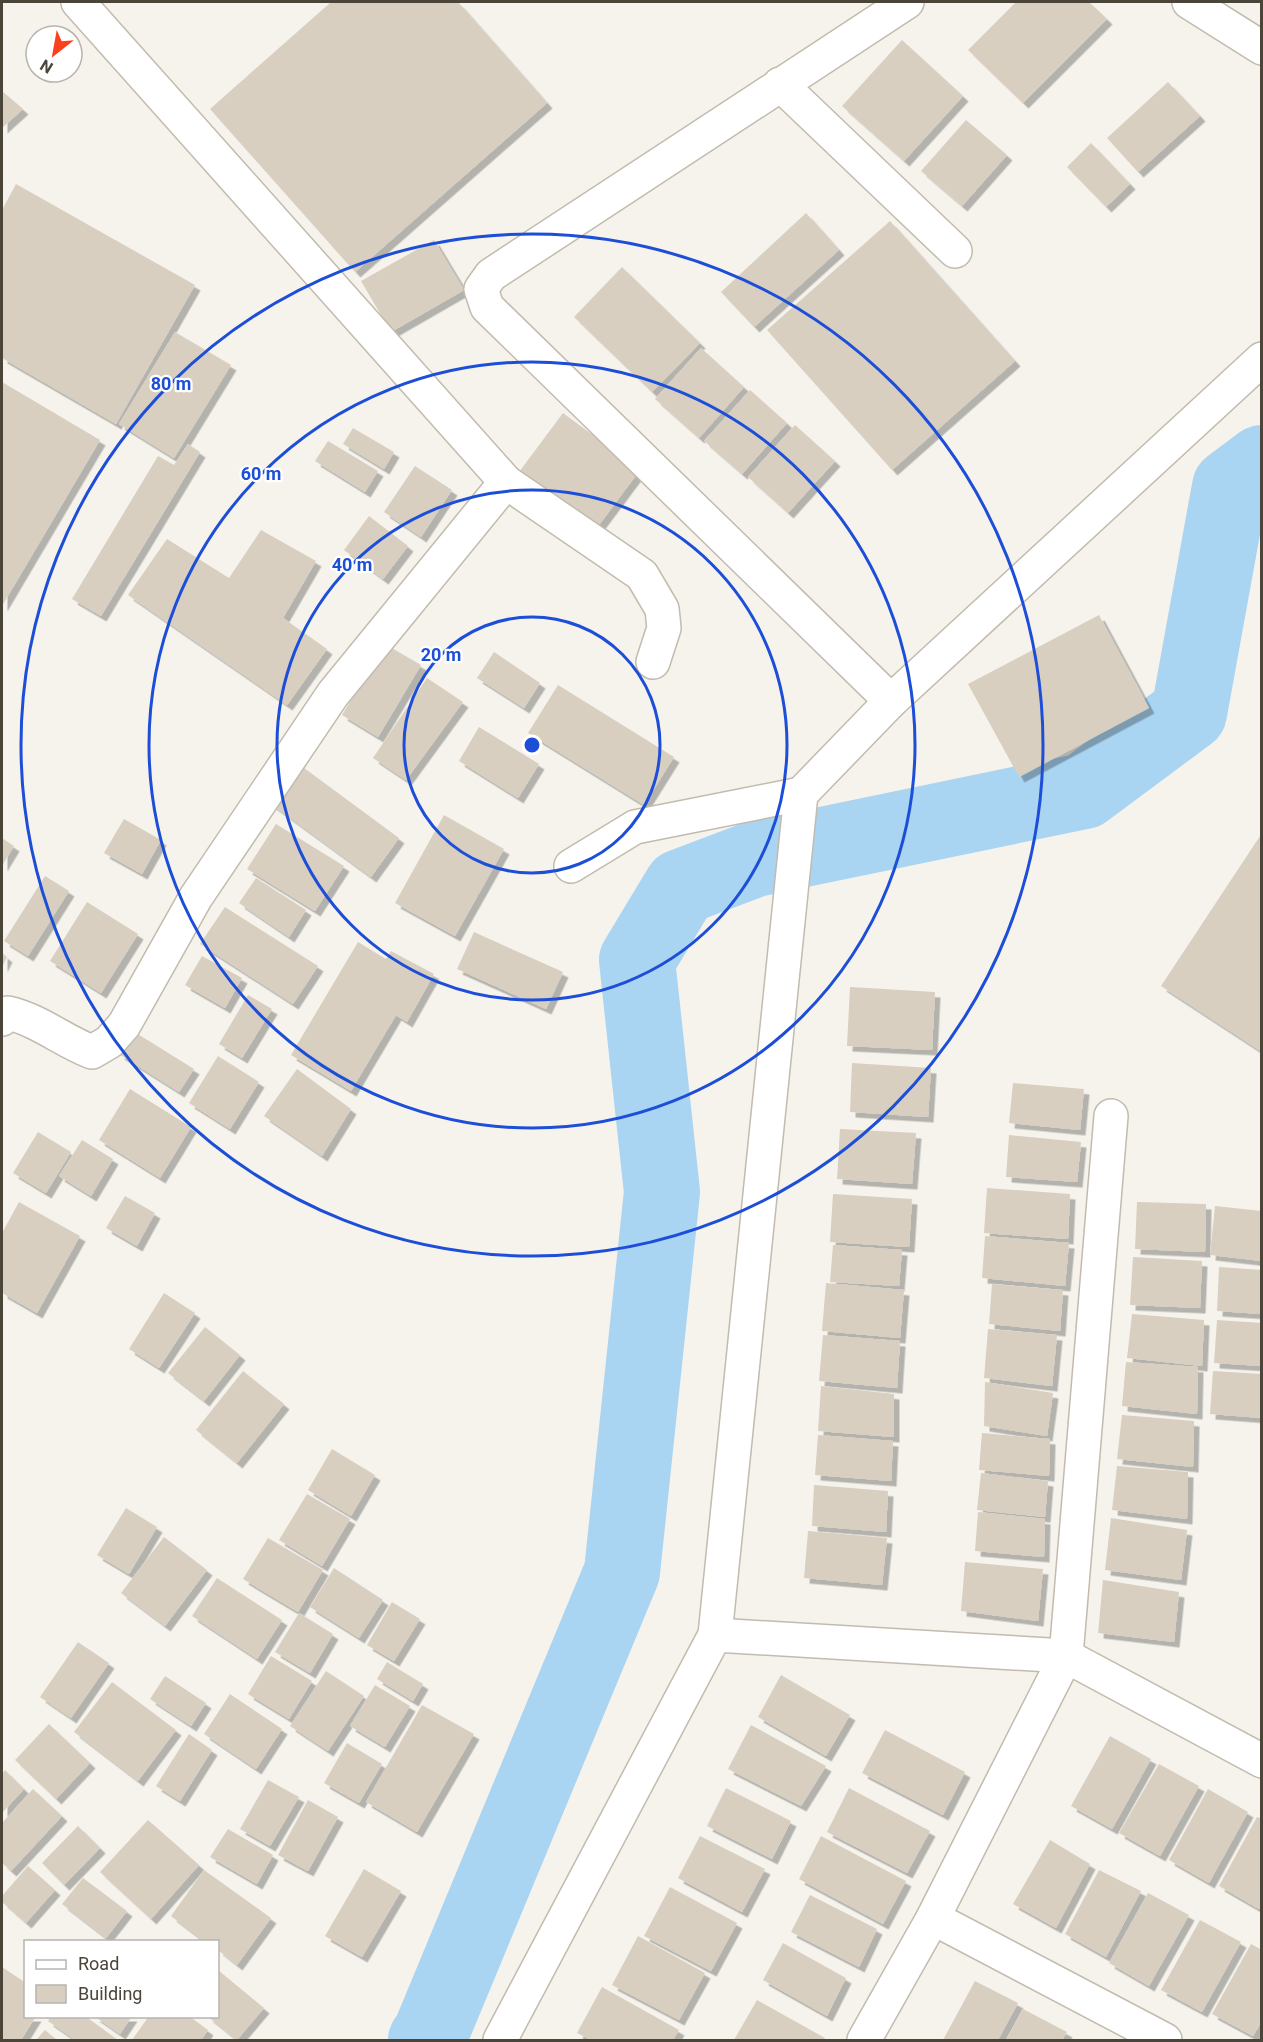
<svg xmlns="http://www.w3.org/2000/svg" width="1263" height="2042" font-family="Roboto,sans-serif">
<defs>
<filter id="shadow"><feDropShadow dx="5.5" dy="5.5" stdDeviation="0" flood-color="#0004"/></filter>
</defs>
<rect width="100%" height="100%" fill="#f6f3ec"/>
<g fill="none" stroke-linecap="round" stroke-linejoin="round">
<!-- river -->
<polyline stroke="#a9d4f2" stroke-width="76" points="426,2040 430,2035 622,1572 662,1192 637,960 681,887 755,859 1084,791 1189,713 1230,487 1262,463"/>
</g>
<!-- building -->
<g fill="#d8cfc1" filter="url(#shadow)">
<polygon points="331,2 458,2 547,103 355,272 210,109"/>
<polygon points="1016,2 1089,2 1107,19 1023,103 968,50"/>
<polygon points="902,40 963,96 904,161 842,106"/>
<polygon points="1168,82 1200,116 1138,172 1107,138"/>
<polygon points="2,91 23,109 2,128"/>
<polygon points="966,120 1007,155 962,206 921,171"/>
<polygon points="1091,143 1130,184 1106,207 1067,167"/>
<polygon points="16,184 195,285 116,424 2,358 2,210"/>
<polygon points="806,213 839,250 754,327 721,292"/>
<polygon points="890,221 1015,361 892,470 767,330"/>
<polygon points="434,240 464,290 391,332 361,281"/>
<polygon points="622,267 700,343 652,392 574,317"/>
<polygon points="175,332 231,365 174,458 119,424"/>
<polygon points="701,348 744,387 699,438 655,399"/>
<polygon points="2,382 100,440 2,606"/>
<polygon points="750,390 787,423 742,474 704,441"/>
<polygon points="563,413 640,470 596,529 519,472"/>
<polygon points="795,425 835,461 788,513 748,477"/>
<polygon points="353,428 394,452 384,469 343,444"/>
<polygon points="328,441 378,471 365,492 315,461"/>
<polygon points="188,444 200,452 101,616 72,599 158,456 174,465"/>
<polygon points="415,466 452,490 421,537 384,512"/>
<polygon points="369,516 408,546 383,579 344,550"/>
<polygon points="261,530 316,561 283,618 327,649 287,705 128,595 167,539 229,578"/>
<polygon points="1099,615 1149,708 1019,777 968,684"/>
<polygon points="385,644 421,665 378,737 342,715"/>
<polygon points="494,652 540,683 524,708 477,678"/>
<polygon points="427,678 463,702 406,780 373,758"/>
<polygon points="558,685 674,757 644,805 528,733"/>
<polygon points="479,727 539,764 518,798 459,761"/>
<polygon points="300,765 399,838 371,877 271,804"/>
<polygon points="444,815 504,849 455,936 395,903"/>
<polygon points="124,819 161,840 142,874 104,853"/>
<polygon points="276,824 344,866 315,911 247,869"/>
<polygon points="1262,833 1262,1052 1161,986"/>
<polygon points="2,838 14,846 2,866"/>
<polygon points="45,876 69,891 28,956 4,941"/>
<polygon points="256,878 306,910 289,937 239,903"/>
<polygon points="87,902 138,934 101,993 50,961"/>
<polygon points="225,907 318,966 293,1004 200,944"/>
<polygon points="474,932 563,972 546,1009 457,969"/>
<polygon points="358,942 386,959 391,951 434,974 407,1022 396,1015 351,1091 291,1055"/>
<polygon points="2,953 7,957 2,967"/>
<polygon points="202,956 242,978 225,1008 185,985"/>
<polygon points="850,987 935,992 932,1050 847,1046"/>
<polygon points="248,995 272,1009 242,1058 219,1044"/>
<polygon points="133,1031 194,1069 179,1092 119,1054"/>
<polygon points="218,1056 259,1082 230,1129 189,1103"/>
<polygon points="852,1063 931,1068 928,1117 850,1112"/>
<polygon points="297,1069 351,1109 322,1156 264,1116"/>
<polygon points="1013,1083 1084,1089 1080,1130 1009,1123"/>
<polygon points="130,1089 191,1127 160,1178 99,1140"/>
<polygon points="840,1129 916,1133 912,1184 837,1179"/>
<polygon points="38,1132 71,1152 46,1193 13,1173"/>
<polygon points="1009,1135 1081,1142 1077,1182 1006,1177"/>
<polygon points="82,1140 113,1159 91,1196 59,1176"/>
<polygon points="987,1188 1070,1194 1068,1239 984,1233"/>
<polygon points="833,1194 912,1199 909,1247 830,1242"/>
<polygon points="125,1196 155,1213 137,1246 106,1228"/>
<polygon points="19,1202 80,1236 37,1313 2,1293 2,1233"/>
<polygon points="1137,1202 1206,1204 1205,1252 1135,1249"/>
<polygon points="1215,1206 1262,1211 1262,1261 1210,1255"/>
<polygon points="985,1236 1069,1243 1065,1286 982,1278"/>
<polygon points="833,1245 902,1250 899,1286 830,1282"/>
<polygon points="1133,1257 1202,1261 1200,1308 1130,1305"/>
<polygon points="1219,1267 1262,1270 1262,1314 1217,1311"/>
<polygon points="826,1283 904,1290 900,1338 822,1331"/>
<polygon points="992,1284 1063,1290 1060,1331 989,1324"/>
<polygon points="164,1293 195,1313 159,1368 129,1349"/>
<polygon points="1132,1314 1204,1320 1202,1366 1127,1358"/>
<polygon points="1217,1320 1262,1323 1262,1366 1214,1363"/>
<polygon points="205,1327 240,1355 204,1401 168,1373"/>
<polygon points="988,1329 1057,1335 1052,1386 984,1378"/>
<polygon points="823,1335 900,1341 897,1388 819,1381"/>
<polygon points="1126,1362 1198,1367 1197,1414 1122,1406"/>
<polygon points="243,1371 284,1404 237,1463 196,1430"/>
<polygon points="1213,1371 1262,1374 1262,1418 1210,1414"/>
<polygon points="985,1382 1053,1393 1047,1436 984,1426"/>
<polygon points="821,1386 894,1394 894,1437 818,1431"/>
<polygon points="1122,1415 1194,1421 1193,1467 1117,1459"/>
<polygon points="982,1433 1050,1439 1049,1476 979,1470"/>
<polygon points="818,1435 893,1441 891,1481 815,1475"/>
<polygon points="332,1449 375,1475 351,1516 308,1490"/>
<polygon points="1117,1466 1188,1472 1187,1519 1112,1510"/>
<polygon points="981,1473 1048,1481 1045,1517 977,1510"/>
<polygon points="814,1485 888,1491 886,1532 812,1526"/>
<polygon points="307,1494 350,1519 322,1566 279,1540"/>
<polygon points="126,1508 157,1527 129,1574 97,1555"/>
<polygon points="978,1512 1045,1519 1044,1557 975,1551"/>
<polygon points="1111,1518 1187,1530 1181,1580 1105,1570"/>
<polygon points="808,1531 887,1538 882,1585 804,1578"/>
<polygon points="164,1537 207,1570 165,1626 121,1593"/>
<polygon points="268,1538 323,1570 298,1612 243,1579"/>
<polygon points="965,1562 1043,1569 1038,1621 961,1611"/>
<polygon points="334,1568 383,1600 359,1638 310,1607"/>
<polygon points="217,1578 282,1620 257,1659 192,1616"/>
<polygon points="1103,1580 1179,1592 1174,1642 1098,1633"/>
<polygon points="392,1602 420,1619 394,1661 367,1645"/>
<polygon points="299,1613 333,1634 310,1673 275,1652"/>
<polygon points="78,1642 109,1663 71,1718 40,1697"/>
<polygon points="271,1656 312,1681 289,1719 248,1694"/>
<polygon points="387,1662 423,1684 413,1701 377,1679"/>
<polygon points="326,1671 364,1696 328,1751 290,1726"/>
<polygon points="781,1675 850,1715 826,1756 758,1717"/>
<polygon points="165,1676 206,1703 191,1726 150,1699"/>
<polygon points="112,1682 176,1730 138,1781 74,1732"/>
<polygon points="375,1685 410,1706 385,1747 350,1726"/>
<polygon points="230,1694 282,1729 256,1769 204,1734"/>
<polygon points="422,1705 474,1734 417,1832 366,1802"/>
<polygon points="49,1724 90,1763 56,1799 15,1760"/>
<polygon points="751,1725 826,1766 801,1806 728,1769"/>
<polygon points="885,1730 965,1772 943,1815 862,1773"/>
<polygon points="189,1734 212,1750 180,1801 156,1786"/>
<polygon points="1110,1736 1151,1759 1112,1829 1071,1806"/>
<polygon points="347,1743 382,1764 359,1803 324,1783"/>
<polygon points="1159,1764 1199,1786 1160,1856 1119,1833"/>
<polygon points="5,1770 24,1789 2,1813 2,1774"/>
<polygon points="268,1780 299,1797 270,1846 240,1829"/>
<polygon points="726,1788 791,1821 772,1859 707,1826"/>
<polygon points="849,1788 930,1831 907,1873 827,1832"/>
<polygon points="33,1789 62,1816 11,1871 2,1863 2,1823"/>
<polygon points="1208,1789 1248,1812 1209,1883 1169,1860"/>
<polygon points="308,1800 338,1817 308,1871 278,1855"/>
<polygon points="1257,1817 1262,1819 1262,1904 1259,1909 1219,1886"/>
<polygon points="148,1820 199,1865 151,1919 100,1872"/>
<polygon points="78,1826 100,1848 64,1885 42,1863"/>
<polygon points="228,1829 273,1855 257,1884 210,1857"/>
<polygon points="700,1836 765,1869 742,1912 678,1878"/>
<polygon points="821,1836 906,1881 883,1924 799,1879"/>
<polygon points="1050,1840 1090,1864 1056,1928 1013,1904"/>
<polygon points="28,1866 55,1890 26,1923 2,1902 2,1896"/>
<polygon points="364,1869 401,1891 362,1957 325,1936"/>
<polygon points="204,1870 271,1918 237,1965 218,1950 218,1942 205,1942 171,1916"/>
<polygon points="1099,1870 1141,1891 1106,1957 1065,1934"/>
<polygon points="83,1878 127,1911 106,1938 62,1904"/>
<polygon points="670,1887 737,1923 711,1971 644,1936"/>
<polygon points="1148,1893 1189,1915 1149,1986 1109,1963"/>
<polygon points="810,1895 877,1929 859,1967 791,1932"/>
<polygon points="1200,1920 1241,1942 1202,2012 1161,1990"/>
<polygon points="638,1936 705,1973 679,2020 612,1985"/>
<polygon points="783,1943 846,1978 827,2016 763,1980"/>
<polygon points="1251,1944 1262,1950 1262,2021 1253,2036 1212,2014"/>
<polygon points="2,1967 26,1983 26,2016 36,2016 21,2040 2,2040"/>
<polygon points="218,1970 264,2008 237,2040 207,2016 218,2016"/>
<polygon points="975,1981 1018,2003 998,2040 943,2040"/>
<polygon points="602,1987 679,2030 673,2040 591,2040 577,2033"/>
<polygon points="757,2000 825,2038 824,2040 734,2040"/>
<polygon points="1023,2009 1067,2032 1062,2040 1006,2040"/>
<polygon points="51,2016 85,2016 118,2040 75,2040 48,2021"/>
<polygon points="94,2016 132,2016 120,2034"/>
<polygon points="149,2016 189,2016 208,2030 201,2040 132,2040"/>
<polygon points="45,2030 57,2040 36,2040"/>
</g>
<g fill="none" stroke-linecap="round" stroke-linejoin="round">
<defs>
<g id="street">
<polyline points="78,2 506,482 642,575 662,609 664,628 653,662"/>
<polyline points="1189,2 1262,48"/>
<polyline points="780,84 955,251"/>
<polyline points="891,701 487,307 481,289 491,275 907,2"/>
<polyline points="571,866 635,827 801,794"/>
<path d="M2,1019l6,-6c31,7 55,28 84,39l17,-10 15,-17 72,-128 137,-203 173,-212"/>
<polyline points="715,1635 1066,1656 1262,1761"/>
<polyline points="933,1918 1165,2040"/>
<polyline points="500,2040 715,1635 801,794 891,701 1262,359"/>
<polyline points="864,2040 933,1918 1066,1656 1111,1116"/>
</g>
</defs>
<!-- street casing -->
<use href="#street" stroke="#c2bbae" stroke-width="36"/>
<!-- street -->
<use href="#street" stroke="#fff" stroke-width="33"/>
</g>
<!-- distance rings -->
<g fill="none" stroke="#1d4ed8" stroke-width="3">
<circle cx="532" cy="745" r="128"/>
<circle cx="532" cy="745" r="255"/>
<circle cx="532" cy="745" r="383"/>
<circle cx="532" cy="745" r="511"/>
</g>
<circle cx="532" cy="745" r="9" fill="#1d4ed8" stroke="#fff" stroke-width="3"/>
<g font-size="18" text-anchor="middle" font-weight="bold" fill="#1d4ed8" stroke="#fff" stroke-width="4.5" stroke-linejoin="round" paint-order="stroke">
<text x="171" y="390">80 m</text>
<text x="261" y="480">60 m</text>
<text x="352" y="571">40 m</text>
<text x="441" y="661">20 m</text>
</g>
<!-- border -->
<rect width="1263" height="2042" fill="none" stroke="#4b4439" stroke-width="6"/>
<!-- legend -->
<rect x="24" y="1940" width="195" height="78" fill="#ffffff" stroke="#b7b4b0" stroke-width="1.5"/>
<rect x="36" y="1960" width="30" height="9" fill="#ffffff" stroke="#b7b4b0" stroke-width="1.5"/>
<text x="78" y="1970" font-size="18" fill="#4b4439">Road</text>
<rect x="36" y="1985" width="30" height="18" fill="#d8cfc1" stroke="#b7b4b0" stroke-width="1.5"/>
<text x="78" y="2000" font-size="18" fill="#4b4439">Building</text>
<!-- north arrow -->
<g transform="translate(54 54) rotate(211)"><circle r="28" fill="#ffffff" stroke="#b7b4b0" stroke-width="1.5"/>
<path d="M0-4.5L10 22L0 15L-10 22Z" fill="#fc3f1d"/>
<text y="-9" font-size="16" font-weight="bold" text-anchor="middle" fill="#4b4439">N</text>
</g>
</svg>
